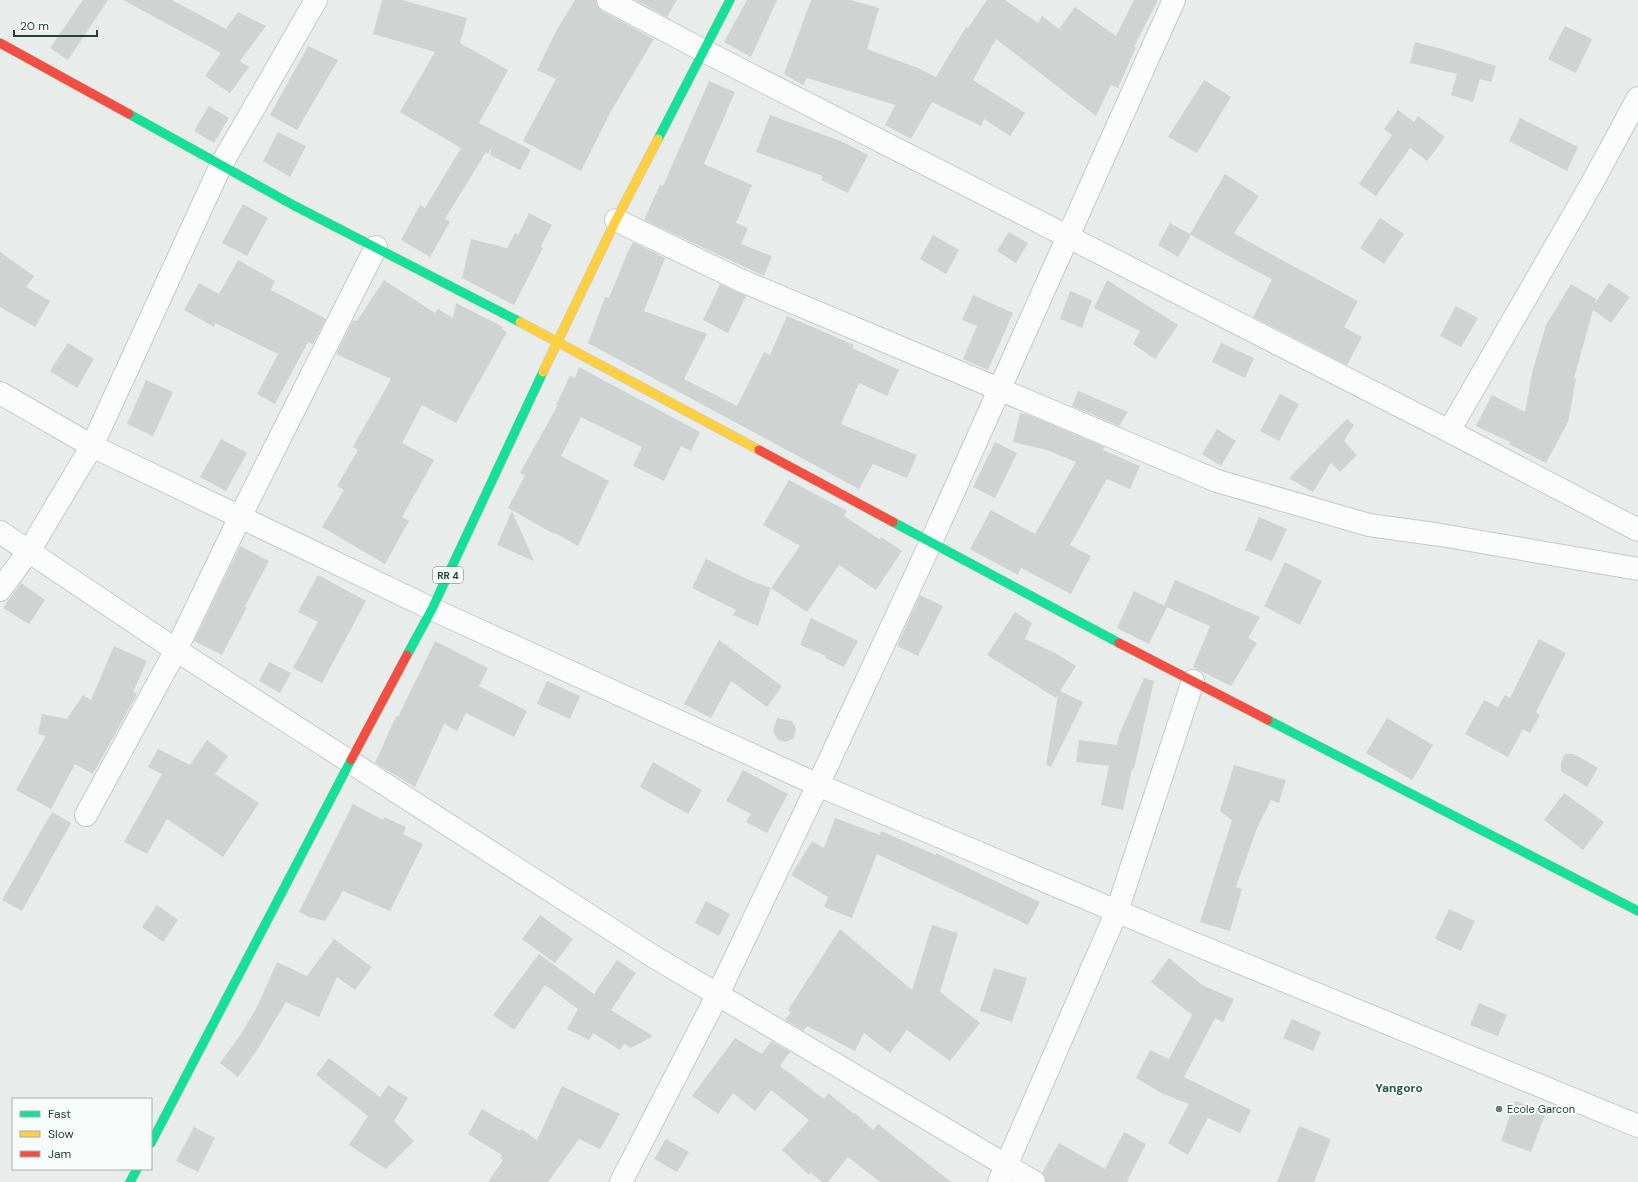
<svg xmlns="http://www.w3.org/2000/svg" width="1638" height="1182" font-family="'DM Sans',sans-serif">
<rect width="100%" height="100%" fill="#e8edeb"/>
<!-- building -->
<g fill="#cfd4d2">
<polygon points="83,0 108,0 68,60 50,48"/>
<polygon points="123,0 172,0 226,29 238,12 266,26 240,61 249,67 230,93 205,76 221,53"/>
<polygon points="382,0 402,0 467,18 460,43 508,70 479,123 531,150 520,170 490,155 492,147 488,154 486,152 445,219 450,222 430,257 401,240 420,205 425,208 461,148 400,112 435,52 373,34"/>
<polygon points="575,0 596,0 597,6 602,11 654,39 611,111 581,171 523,141 556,79 537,70 556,31"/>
<polygon points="635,0 677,0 667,17"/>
<polygon points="747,0 777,0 751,57 724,42"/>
<polygon points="811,0 851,0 879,8 867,49 918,68 936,77 966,27 968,28 987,0 1005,0 1038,23 1042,16 1059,29 1075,7 1116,36 1134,0 1158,0 1134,47 1136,47 1118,88 1111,85 1096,116 996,39 973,80 1025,113 1010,136 984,119 981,126 932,102 911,139 885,125 895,105 807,78 803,85 784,74"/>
<polygon points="1565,26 1592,39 1576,73 1548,59"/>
<polygon points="1415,42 1442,49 1496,66 1491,82 1480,79 1473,102 1451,95 1457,74 1410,63"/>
<polygon points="308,46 338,60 297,130 270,115"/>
<polygon points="1204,80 1231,97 1197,153 1168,137"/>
<polygon points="709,81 735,92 704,164 752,185 736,223 748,228 741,244 772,256 764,276 644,220 660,185 663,186"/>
<polygon points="209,106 229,118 214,143 194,131"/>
<polygon points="1398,110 1414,122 1418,116 1445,137 1427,161 1410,148 1376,196 1359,184 1392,135 1384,129"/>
<polygon points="770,115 843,142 868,155 848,193 821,180 823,176 756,152"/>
<polygon points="1520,118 1578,147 1567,171 1509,141"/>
<polygon points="278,132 306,146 290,177 263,161"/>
<polygon points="1225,174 1259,196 1234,233 1282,260 1358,301 1344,327 1362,337 1347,365 1253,317 1272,279 1254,270 1191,235 1178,257 1158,245 1170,223 1190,234"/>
<polygon points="243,204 268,218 247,256 222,243"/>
<polygon points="529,213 552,225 541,246 543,248 514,305 462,278 471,239 507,248 515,233 518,235"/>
<polygon points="1380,218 1404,234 1384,264 1360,248"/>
<polygon points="1009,232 1028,243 1016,263 997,251"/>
<polygon points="933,235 959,250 946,274 920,259"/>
<polygon points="633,242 665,258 644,311 707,334 684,379 737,406 764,352 770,355 787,316 854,345 852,348 899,370 887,396 859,383 841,424 917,455 907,478 873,464 859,489 588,343 605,297 609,298 629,249 630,249"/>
<polygon points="0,252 34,276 26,287 50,301 35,327 0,307"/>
<polygon points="238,260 275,281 271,290 326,319 313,344 308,342 275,404 257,394 278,354 215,323 214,327 184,310 199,283 219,294"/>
<polygon points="384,280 435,313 438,309 453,318 456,303 503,327 502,329 507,332 456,423 422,405 402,443 434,460 402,517 409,521 385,564 322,527 344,490 337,486 358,450 353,447 391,379 336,354 353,320 357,321"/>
<polygon points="1107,280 1178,325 1155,359 1133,344 1140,331 1094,308"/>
<polygon points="1609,283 1630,297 1611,323 1593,310 1574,378 1576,379 1568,422 1546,463 1509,444 1510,442 1476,426 1492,395 1525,412 1532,373 1546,325 1571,284 1596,299 1595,303"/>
<polygon points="720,284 746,296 728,333 703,320"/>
<polygon points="1070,291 1092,300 1082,328 1060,319"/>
<polygon points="973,295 1013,313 988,370 963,359 977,326 962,320"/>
<polygon points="1456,306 1478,318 1461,347 1440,336"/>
<polygon points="68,343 94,359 77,388 50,371"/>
<polygon points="1221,343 1254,358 1245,378 1212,362"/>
<polygon points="579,367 700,432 691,451 681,446 664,481 633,466 642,447 581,417 561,456 609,481 578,546 555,533 554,534 508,508 525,475 520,473 558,405 556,405 570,376 575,378"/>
<polygon points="146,380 173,392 153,436 127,424"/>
<polygon points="1078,391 1128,412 1119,426 1072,406"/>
<polygon points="1280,394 1299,404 1279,441 1260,431"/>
<polygon points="1020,413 1031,416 1105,447 1103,450 1140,466 1130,489 1107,479 1070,545 1091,556 1071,594 1021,568 1018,575 970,549 991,510 1035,534 1076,462 1047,450 1013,442"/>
<polygon points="1347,419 1354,425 1344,441 1357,455 1340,472 1331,463 1313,492 1289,478"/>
<polygon points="1217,429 1236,441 1221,466 1202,454"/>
<polygon points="221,439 247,453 226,491 200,477"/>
<polygon points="995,442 1017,453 995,498 973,487"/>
<polygon points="789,480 847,511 844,516 879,539 881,537 902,551 876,590 839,565 807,612 771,588 800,546 763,525"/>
<polygon points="512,511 534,561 497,545"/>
<polygon points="1259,517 1287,529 1272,561 1245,550"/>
<polygon points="240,546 269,561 245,606 247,607 222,655 194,641"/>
<polygon points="706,559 749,580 771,588 758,626 733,615 736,610 692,588"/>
<polygon points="1285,562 1322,581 1300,625 1264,606"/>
<polygon points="318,575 366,601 322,683 293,668 318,622 298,612"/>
<polygon points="1175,580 1260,617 1248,638 1257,643 1231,686 1193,667 1210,626 1164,606"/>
<polygon points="21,583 45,600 29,624 3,608"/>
<polygon points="1134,591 1167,607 1149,644 1117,628"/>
<polygon points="920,595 943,606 918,656 897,646"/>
<polygon points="1015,612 1032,623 1025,639 1055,653 1076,666 1060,691 1083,702 1051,767 1046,765 1058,695 1056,698 987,655"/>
<polygon points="811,618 858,641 844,667 825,658 826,656 800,645"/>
<polygon points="1539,639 1566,653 1536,712 1540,715 1530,733 1523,729 1508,757 1465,734 1484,700 1498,707 1505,695 1510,698"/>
<polygon points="719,640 782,686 767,707 731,681 711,718 684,704"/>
<polygon points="435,641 488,668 479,686 527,711 514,737 466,713 457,731 444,724 415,787 375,763 396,716 398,717"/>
<polygon points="114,646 147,661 133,692 137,694 93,774 75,764 51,809 16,790 46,736 38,734 42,714 67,719 83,695 91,700"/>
<polygon points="269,662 291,673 280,693 259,681"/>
<polygon points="1144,678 1154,681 1134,769 1132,769 1123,810 1101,805 1109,766 1076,762 1079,740 1117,745 1119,735"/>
<polygon points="547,681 580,696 570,719 537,704"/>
<polygon points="777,718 792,721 796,729 794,738 786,742 778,740 773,732"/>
<polygon points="1387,718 1433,745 1412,780 1366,753"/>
<polygon points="207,740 228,756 215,774 259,803 223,857 167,819 147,854 124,842 162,774 148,767 158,749 190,765"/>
<polygon points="1565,754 1574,754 1598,768 1587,787 1561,771 1561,762"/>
<polygon points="653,762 702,790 688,814 640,787"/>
<polygon points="1234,765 1286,780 1279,803 1271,800 1257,828 1236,887 1242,889 1230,931 1200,922 1232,820 1220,811"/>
<polygon points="743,770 788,794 767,833 746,822 751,814 726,801"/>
<polygon points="1564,793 1604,822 1583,850 1544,820"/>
<polygon points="353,804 383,820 384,817 406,827 403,834 423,844 390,911 343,891 325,921 309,917 299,912"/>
<polygon points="52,812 71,823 22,911 2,900"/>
<polygon points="835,818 880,835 881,831 936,855 936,853 1040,902 1028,925 877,854 852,918 824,907 828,897 791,875 812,841 824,848"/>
<polygon points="706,901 730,914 719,936 695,923"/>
<polygon points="157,905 178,920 163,942 142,927"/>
<polygon points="1449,909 1475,921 1461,951 1435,939"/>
<polygon points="540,915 573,939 555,963 522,939"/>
<polygon points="932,925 958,933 940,992 980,1023 950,1061 907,1030 890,1053 864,1033 855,1051 807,1026 804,1031 785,1020 791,1012 788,1010 840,929 912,990"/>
<polygon points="334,939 372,967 355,990 337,977 319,1017 286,1002 255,1053 238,1077 220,1063 239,1037 257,1007 277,962 307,976"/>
<polygon points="539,954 594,994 617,960 636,973 611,1010 653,1036 631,1048 624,1044 620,1050 593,1033 589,1040 567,1029 578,1009 545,985 514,1030 493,1015"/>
<polygon points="1169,958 1202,985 1234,999 1223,1022 1215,1018 1184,1077 1251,1110 1240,1133 1208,1118 1188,1155 1168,1143 1189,1104 1163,1094 1136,1078 1150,1050 1169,1059 1192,1015 1151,982"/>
<polygon points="994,968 1027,978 1012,1022 980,1011"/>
<polygon points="1479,1003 1507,1015 1498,1036 1470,1025"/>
<polygon points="1292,1019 1321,1032 1313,1051 1283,1038"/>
<polygon points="735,1038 762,1054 771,1041 790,1052 780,1066 824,1099 828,1093 854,1114 855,1113 873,1130 878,1124 951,1182 880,1182 848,1157 828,1182 822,1182 811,1173 809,1175 782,1150 809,1120 771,1090 755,1111 733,1093 718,1114 692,1096"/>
<polygon points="329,1058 380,1097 388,1085 408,1098 394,1121 414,1141 386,1169 349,1145 368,1116 316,1075"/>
<polygon points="562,1086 620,1114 600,1149 579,1139 548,1182 488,1182 503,1160 500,1158 502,1155 468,1134 482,1109 520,1131 521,1129 537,1140"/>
<polygon points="1515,1101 1546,1112 1531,1152 1501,1141"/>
<polygon points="1299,1126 1331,1139 1314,1182 1277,1182"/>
<polygon points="194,1127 215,1138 198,1172 176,1161"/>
<polygon points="1124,1132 1146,1144 1127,1181 1128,1182 1046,1182 1042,1173 1059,1143 1105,1169"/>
<polygon points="666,1139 689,1152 677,1172 654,1159"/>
</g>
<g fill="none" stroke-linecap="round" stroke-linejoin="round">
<defs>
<g id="street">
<polyline points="608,0 704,51 1449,431 1638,530"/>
<polyline points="616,220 740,280 1217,481 1369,525 1441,535 1638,569"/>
<polyline points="0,393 92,446 432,609 818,785 1185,940 1638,1126"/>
<polyline points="1449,431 1592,183 1638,98"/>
<polyline points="0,532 176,650 651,955 1034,1182"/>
<polyline points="0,590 29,551 92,446 221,165 316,0"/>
<polyline points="86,815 176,650 240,517 376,247"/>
<polyline points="621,1182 718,994 818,785 931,542 1174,0"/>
<polyline points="999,1182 1117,911 1193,681"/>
</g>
<g id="fast">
<polyline points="129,114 293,205 520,322"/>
<polyline points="658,139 730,0"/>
<polyline points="893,522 1119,643"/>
<polyline points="407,655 432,609 543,372"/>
<polyline points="1268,720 1638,911"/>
<polyline points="151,1143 351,760"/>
<polyline points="130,1182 137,1169"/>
</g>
<g id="slow">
<polyline points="520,322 759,450"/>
<polyline points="543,372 616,220 658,139"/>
</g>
<g id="jam">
<polyline points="0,43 129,114"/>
<polyline points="759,450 893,522"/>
<polyline points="1119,643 1268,720"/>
<polyline points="351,760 407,655"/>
</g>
</defs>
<!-- street casing -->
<use href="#street" stroke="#c5cac8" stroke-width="24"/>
<!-- fast casing -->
<use href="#fast" stroke="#c3cbc8" stroke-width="10"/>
<!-- slow casing -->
<use href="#slow" stroke="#c3cbc8" stroke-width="10"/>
<!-- jam casing -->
<use href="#jam" stroke="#c3cbc8" stroke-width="10"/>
<!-- street -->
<use href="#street" stroke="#fcfcfc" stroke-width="22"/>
<!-- fast -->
<use href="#fast" stroke="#16e098" stroke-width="9"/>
<!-- slow -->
<use href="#slow" stroke="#ffcf43" stroke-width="9"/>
<!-- jam -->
<use href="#jam" stroke="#f24e42" stroke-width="9"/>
</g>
<!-- markers -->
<circle fill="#697e78" stroke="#f7fbf9" stroke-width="1.5" cx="1499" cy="1109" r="4"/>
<g text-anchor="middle" stroke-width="4" stroke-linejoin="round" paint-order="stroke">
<!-- shield labels -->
<rect fill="#f7fbf9" stroke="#637a73" stroke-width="1" x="433" y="567" width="30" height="16" rx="3"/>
<g font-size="10" font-weight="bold" fill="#24423a">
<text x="448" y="579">RR 4</text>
</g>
<!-- poi labels -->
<g font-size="11" fill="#24423a" stroke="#f7fbf9" text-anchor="start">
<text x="1507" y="1113">Ecole Garcon</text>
</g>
<!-- neighbourhood labels -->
<g font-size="12" font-weight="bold" fill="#1f5548" stroke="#f7fbf9">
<text x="1399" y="1092">Yangoro</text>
</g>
</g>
<!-- legend -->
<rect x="12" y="1098" width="140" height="72" fill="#f7fbf9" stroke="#a3b1ad"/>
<rect x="20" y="1111" width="20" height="6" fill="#16e098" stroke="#a3b1ad"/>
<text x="48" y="1118" font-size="12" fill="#24423a">Fast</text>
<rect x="20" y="1131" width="20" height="6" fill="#ffcf43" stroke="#a3b1ad"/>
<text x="48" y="1138" font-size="12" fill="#24423a">Slow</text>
<rect x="20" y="1151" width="20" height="6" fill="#f24e42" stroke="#a3b1ad"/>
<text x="48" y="1158" font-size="12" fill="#24423a">Jam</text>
<!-- scale -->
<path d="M14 30v6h83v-6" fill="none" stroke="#24423a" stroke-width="2"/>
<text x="20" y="30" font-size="12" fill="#24423a" stroke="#f7fbf9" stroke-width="3" paint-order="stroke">20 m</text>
</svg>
